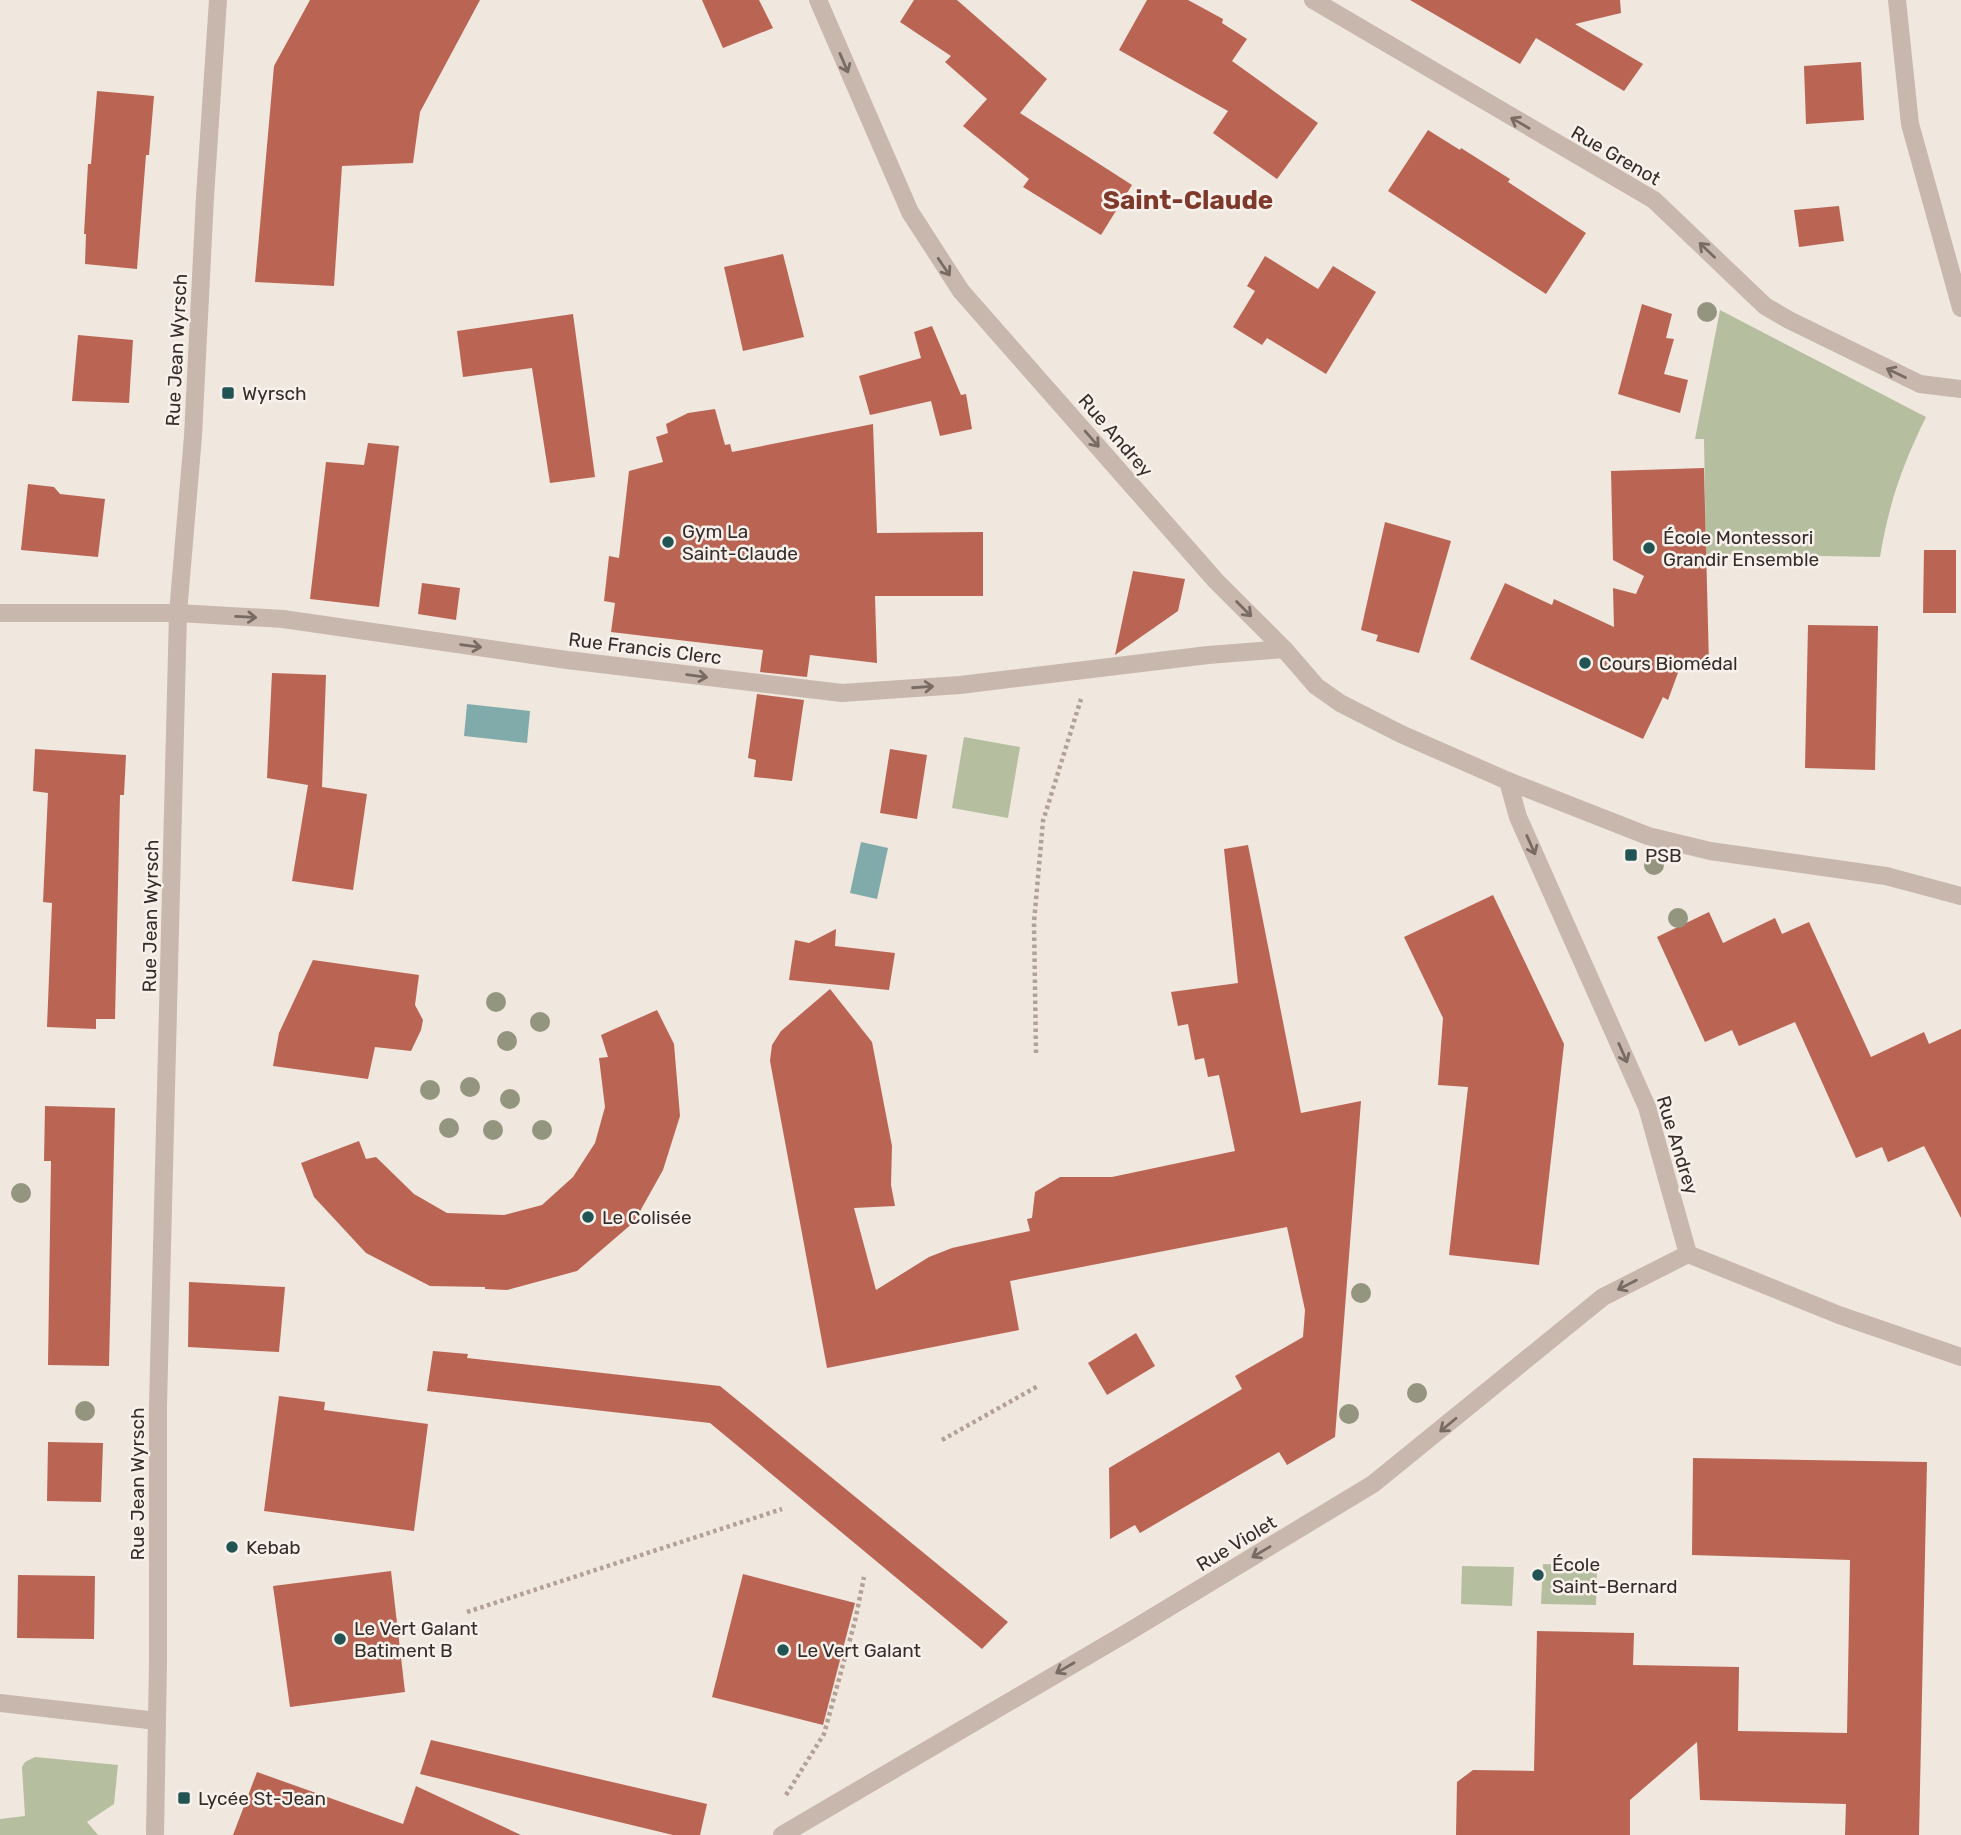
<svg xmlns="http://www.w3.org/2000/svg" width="1961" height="1835" font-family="Rubik,sans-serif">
<rect width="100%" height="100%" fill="#f0e7df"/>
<!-- green -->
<g fill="#b6bea0">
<path d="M1720,310l206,107c-24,49 -37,86 -46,140l-174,-3 -2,-115h-9z"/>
<polygon points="964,737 1020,747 1008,818 952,808"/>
<polygon points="1543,1564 1597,1566 1596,1605 1541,1604"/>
<polygon points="1462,1566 1514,1567 1512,1606 1461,1604"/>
<polygon points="35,1757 118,1765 114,1804 87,1822 98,1835 0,1835 0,1819 25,1816 22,1767 25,1762"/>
</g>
<!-- water -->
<g fill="#80abaa">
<polygon points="467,704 530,711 527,743 464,736"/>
<polygon points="861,842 888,848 877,899 850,893"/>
</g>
<!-- building -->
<g fill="#ba6553">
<polygon points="310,0 480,0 420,112 413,163 342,166 334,286 255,282 274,66"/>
<polygon points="702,0 759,0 773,28 723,48"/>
<polygon points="914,0 957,0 1047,79 1020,113 1132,185 1101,235 1023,187 1029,179 963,126 987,99 945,62 951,56 900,22"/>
<polygon points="1147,0 1188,0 1223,19 1222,23 1247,39 1232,61 1318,123 1277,179 1213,133 1228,111 1119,50"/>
<polygon points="1410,0 1620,0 1621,13 1575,24 1643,64 1624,91 1536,38 1520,64"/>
<polygon points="1861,62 1864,120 1806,124 1804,66"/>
<polygon points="97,91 154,96 149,155 146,155 137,269 85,264 86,234 84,234 88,164 91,164"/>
<polygon points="1428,130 1460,150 1461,148 1510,179 1508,182 1586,233 1546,294 1388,191"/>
<polygon points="1839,206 1844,241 1799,247 1794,210"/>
<polygon points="783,254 804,337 743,351 724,267"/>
<polygon points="1265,256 1318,289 1333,266 1376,292 1326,374 1267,338 1262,345 1233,327 1255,291 1247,286"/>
<polygon points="1642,304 1672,314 1666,338 1674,339 1664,374 1688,380 1680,413 1618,394"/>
<polygon points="573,314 595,477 550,483 532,368 463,377 457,331"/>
<polygon points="932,326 961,395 966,394 972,429 940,436 931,401 870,415 859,376 921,358 914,332"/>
<polygon points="78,335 133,340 129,403 72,401"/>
<polygon points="715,409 725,445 730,444 732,452 873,424 877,533 983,532 983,596 875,596 877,663 810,655 807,677 760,672 763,650 611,632 615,603 604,601 609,556 619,558 629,471 663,462 656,437 668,433 666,424 688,413"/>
<polygon points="368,443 399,446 379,607 310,599 326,462 364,465"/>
<polygon points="1704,468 1709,665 1683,659 1668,700 1663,697 1643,739 1470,659 1505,583 1552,605 1554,599 1614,627 1613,588 1636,594 1644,576 1613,560 1611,471"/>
<polygon points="28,484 54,487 60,494 105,499 98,557 21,550"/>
<polygon points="1385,522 1451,541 1419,653 1376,641 1378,635 1361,630"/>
<polygon points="1924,550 1956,550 1956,613 1923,613"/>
<polygon points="1133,571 1185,579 1178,611 1115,655"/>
<polygon points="422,583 460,588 456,620 418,614"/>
<polygon points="1808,625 1878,626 1875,770 1805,768"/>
<polygon points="272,673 326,675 322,787 367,794 353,890 292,881 308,785 267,778"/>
<polygon points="757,694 804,700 792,781 754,777 756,760 748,758"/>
<polygon points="35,749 126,755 124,795 120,795 115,1019 96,1019 96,1029 47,1027 52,903 43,902 48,793 33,791"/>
<polygon points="890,749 927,755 917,819 880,813"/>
<polygon points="1248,845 1301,1113 1361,1101 1335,1437 1287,1465 1279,1452 1140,1533 1135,1525 1110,1539 1109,1468 1242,1389 1235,1376 1303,1337 1305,1310 1287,1227 1010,1281 1019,1330 827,1368 770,1061 772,1045 781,1031 830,989 872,1042 892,1146 891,1185 895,1206 854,1208 876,1290 929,1257 952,1248 1030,1231 1027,1219 1032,1218 1035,1192 1060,1177 1112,1177 1235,1151 1219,1075 1208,1077 1204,1058 1195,1060 1188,1024 1178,1026 1171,992 1238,983 1224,849"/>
<polygon points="1493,895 1564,1044 1539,1265 1449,1255 1468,1087 1438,1085 1443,1018 1404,937"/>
<polygon points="1709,912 1723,943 1775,918 1782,934 1809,922 1871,1057 1924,1032 1929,1044 1961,1029 1961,1218 1924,1146 1888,1162 1882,1147 1856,1158 1795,1022 1739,1046 1732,1030 1705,1042 1657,937"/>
<polygon points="836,929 835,946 895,953 889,990 789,980 795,940 809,943"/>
<polygon points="313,960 419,975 415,1005 423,1020 421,1030 411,1051 375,1047 368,1079 273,1066 279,1033"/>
<polygon points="657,1010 674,1044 680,1116 663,1170 634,1222 577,1271 507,1290 485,1289 485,1287 430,1286 366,1253 314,1197 301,1163 359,1141 366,1159 376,1157 414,1194 447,1213 504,1215 542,1205 573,1177 595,1143 605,1107 599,1058 608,1057 601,1035"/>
<polygon points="45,1106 115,1108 109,1366 48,1365 51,1161 44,1161"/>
<polygon points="189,1282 285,1287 279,1352 188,1347"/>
<polygon points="1136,1333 1155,1366 1107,1395 1088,1363"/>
<polygon points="433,1351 468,1354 467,1358 720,1386 1008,1622 982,1649 710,1423 427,1391"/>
<polygon points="279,1396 325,1402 324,1410 428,1424 414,1531 264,1511"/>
<polygon points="48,1442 103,1443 101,1502 47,1501"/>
<polygon points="1693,1458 1927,1462 1919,1835 1845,1835 1846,1804 1700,1800 1697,1742 1630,1800 1630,1835 1456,1835 1457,1782 1473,1770 1534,1771 1537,1631 1634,1633 1633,1665 1739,1667 1738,1731 1847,1733 1850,1560 1692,1555"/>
<polygon points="391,1571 405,1692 290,1707 273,1586"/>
<polygon points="743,1574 855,1603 823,1725 712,1697"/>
<polygon points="18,1575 95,1576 94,1639 17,1638"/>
<polygon points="431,1740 707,1804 700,1835 673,1835 420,1774"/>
<polygon points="257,1772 403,1824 416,1786 521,1835 233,1835"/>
</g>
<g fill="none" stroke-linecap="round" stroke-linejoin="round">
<!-- path -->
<g stroke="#b3a196" stroke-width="4.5" stroke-dasharray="3.5 3.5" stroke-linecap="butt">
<polyline points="1036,1053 1034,922 1043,821 1081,699"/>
<polyline points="942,1440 1038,1386"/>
<polyline points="467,1612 782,1509"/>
<polyline points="786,1795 824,1734 855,1621 864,1577"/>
</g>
<!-- lane -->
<polyline stroke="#c8b7ac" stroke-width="18" points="0,1703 157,1721"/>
<!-- street -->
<g stroke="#c8b7ac" stroke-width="18">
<polyline points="818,0 910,212 961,291 1216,581 1284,649 1316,686 1340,703 1401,734 1508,781 1648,836 1710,851 1886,876 1961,896"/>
<polyline points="1313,0 1654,200 1765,306 1789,320 1920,384 1961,389"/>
<polyline points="1897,0 1910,124 1961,308"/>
<polyline points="0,613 178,613 283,619 567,660 842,693 960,685 1208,655 1284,649"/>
<polyline points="1508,781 1518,817 1647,1107 1688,1254"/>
<polyline points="1688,1254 1839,1315 1961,1357"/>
<polyline points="155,1835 158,1662 158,1406 178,613 193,436 205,197 218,0"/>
<polyline points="782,1835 1130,1631 1373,1484 1603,1297 1688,1254"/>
</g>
</g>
<!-- trees -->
<g fill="#94957f">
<circle cx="1707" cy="312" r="10"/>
<circle cx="1654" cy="865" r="10"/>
<circle cx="1678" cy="918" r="10"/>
<circle cx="496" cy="1002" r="10"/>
<circle cx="540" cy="1022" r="10"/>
<circle cx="507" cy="1041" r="10"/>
<circle cx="470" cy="1087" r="10"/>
<circle cx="430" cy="1090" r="10"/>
<circle cx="510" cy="1099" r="10"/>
<circle cx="449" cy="1128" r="10"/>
<circle cx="493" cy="1130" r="10"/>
<circle cx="542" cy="1130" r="10"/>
<circle cx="21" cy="1193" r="10"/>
<circle cx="1361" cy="1293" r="10"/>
<circle cx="1417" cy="1393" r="10"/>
<circle cx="85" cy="1411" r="10"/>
<circle cx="1349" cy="1414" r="10"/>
</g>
<!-- one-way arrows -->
<defs><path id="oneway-shaft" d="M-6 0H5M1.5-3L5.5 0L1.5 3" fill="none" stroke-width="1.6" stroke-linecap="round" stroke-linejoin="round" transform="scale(1.75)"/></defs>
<g stroke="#786b64">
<use href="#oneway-shaft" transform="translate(844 63) rotate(67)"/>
<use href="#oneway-shaft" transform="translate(1520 123) rotate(-150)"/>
<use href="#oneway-shaft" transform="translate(1707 250) rotate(-136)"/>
<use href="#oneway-shaft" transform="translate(944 267) rotate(56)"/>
<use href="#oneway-shaft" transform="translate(1896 373) rotate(-154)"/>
<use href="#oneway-shaft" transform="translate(1092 439) rotate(49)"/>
<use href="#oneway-shaft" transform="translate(1244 609) rotate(45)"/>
<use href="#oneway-shaft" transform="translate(246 617) rotate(3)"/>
<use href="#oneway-shaft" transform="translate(471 646) rotate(8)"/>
<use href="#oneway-shaft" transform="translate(697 676) rotate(7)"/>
<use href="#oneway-shaft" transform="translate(923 687) rotate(-4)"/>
<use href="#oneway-shaft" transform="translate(1531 845) rotate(66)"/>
<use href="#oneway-shaft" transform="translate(1623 1053) rotate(66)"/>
<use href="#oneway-shaft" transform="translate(1627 1285) rotate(153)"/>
<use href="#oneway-shaft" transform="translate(1448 1425) rotate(140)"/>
<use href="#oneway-shaft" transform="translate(1261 1552) rotate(149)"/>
<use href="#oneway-shaft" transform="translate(1065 1668) rotate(150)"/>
</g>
<!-- markers -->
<g fill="#235454" stroke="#f8f1eb" stroke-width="2.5">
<rect x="221" y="386" width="14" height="14" rx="3.5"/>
<circle cx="668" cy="542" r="7"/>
<circle cx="1649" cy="548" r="7"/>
<circle cx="1585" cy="663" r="7"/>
<rect x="1624" y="848" width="14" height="14" rx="3.5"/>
<circle cx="588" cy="1217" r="7"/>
<circle cx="232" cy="1547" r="7"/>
<circle cx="1538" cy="1575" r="7"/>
<circle cx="340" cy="1639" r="7"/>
<circle cx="783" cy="1650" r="7"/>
<rect x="177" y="1791" width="14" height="14" rx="3.5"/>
</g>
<g text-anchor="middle" stroke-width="5" stroke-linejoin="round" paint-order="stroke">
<!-- street labels -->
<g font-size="19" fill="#362d2a" stroke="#f8f1eb">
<text transform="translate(1616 155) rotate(30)" y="7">Rue Grenot</text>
<text transform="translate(176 350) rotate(-87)" y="7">Rue Jean Wyrsch</text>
<text transform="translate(1116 435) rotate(49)" y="7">Rue Andrey</text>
<text transform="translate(645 648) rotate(7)" y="7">Rue Francis Clerc</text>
<text transform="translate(150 916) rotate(-89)" y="7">Rue Jean Wyrsch</text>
<text transform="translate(1678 1145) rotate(73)" y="7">Rue Andrey</text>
<text transform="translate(137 1484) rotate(-90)" y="7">Rue Jean Wyrsch</text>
<text transform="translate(1236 1543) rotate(-31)" y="7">Rue Violet</text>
</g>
<!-- poi labels -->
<g font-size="19" fill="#362d2a" stroke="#f8f1eb" text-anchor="start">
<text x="242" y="400">Wyrsch</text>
<text x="682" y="538">Gym La<tspan x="682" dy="22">Saint-Claude</tspan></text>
<text x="1663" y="544">École Montessori<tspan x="1663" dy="22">Grandir Ensemble</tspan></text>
<text x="1599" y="670">Cours Biomédal</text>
<text x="1645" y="862">PSB</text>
<text x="602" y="1224">Le Colisée</text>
<text x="246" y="1554">Kebab</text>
<text x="1552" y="1571">École<tspan x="1552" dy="22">Saint-Bernard</tspan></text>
<text x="354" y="1635">Le Vert Galant<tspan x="354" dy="22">Batiment B</tspan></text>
<text x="797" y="1657">Le Vert Galant</text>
<text x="198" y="1805">Lycée St-Jean</text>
</g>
<!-- district labels -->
<g font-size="26" font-weight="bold" fill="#7e392b" stroke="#f8f1eb">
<text x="1188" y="209">Saint-Claude</text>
</g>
</g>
</svg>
